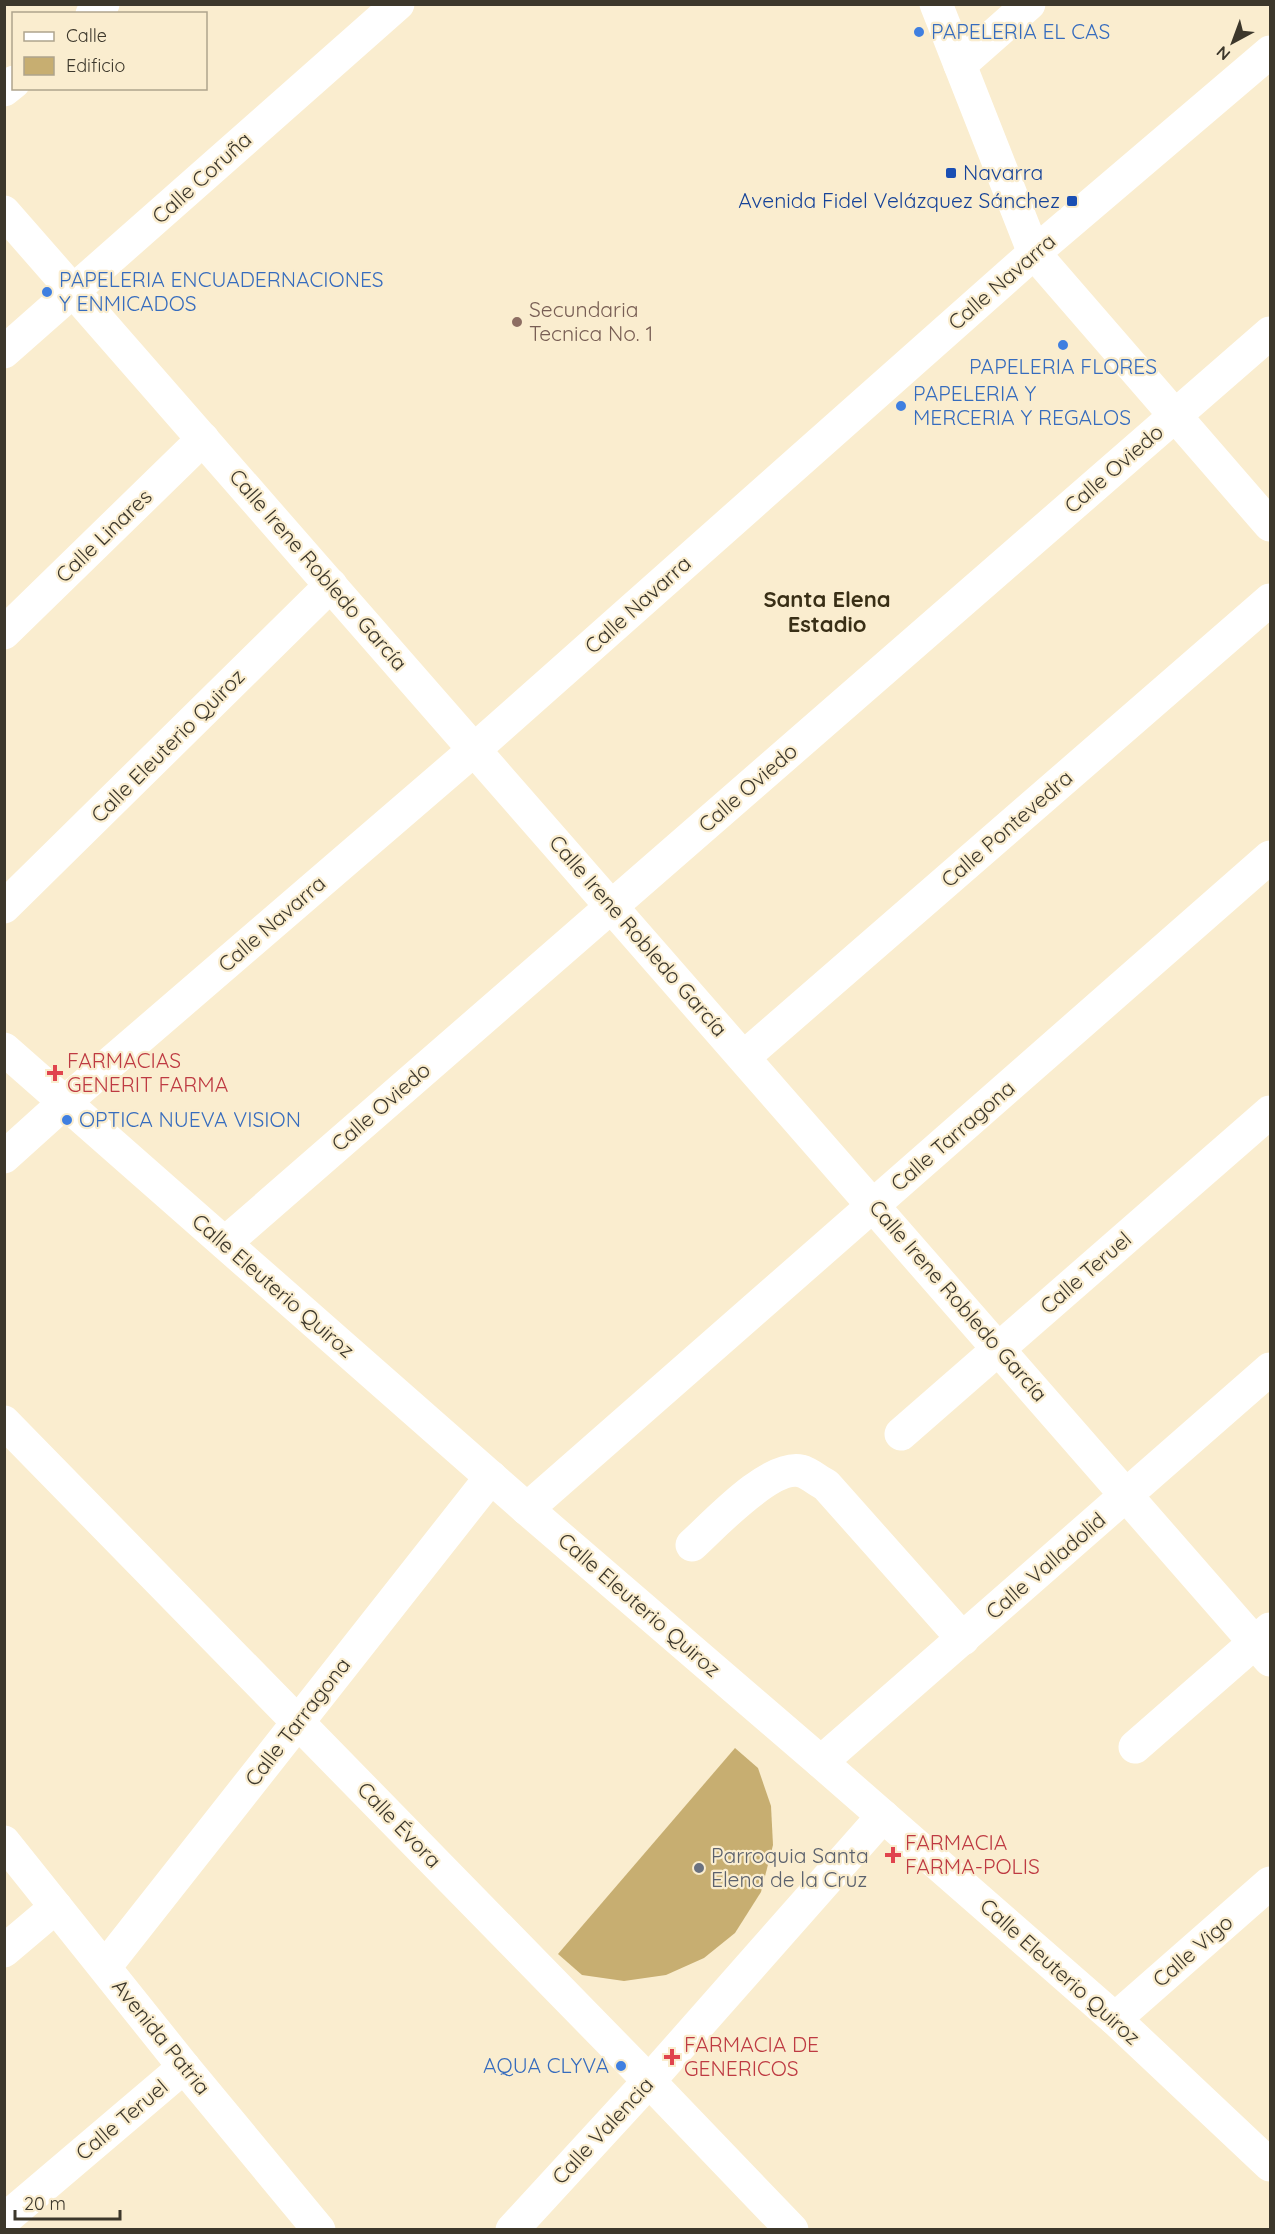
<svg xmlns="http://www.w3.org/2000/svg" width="1275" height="2234" font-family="Quicksand,sans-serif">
<rect width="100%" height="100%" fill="#faedcf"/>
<!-- building -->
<polygon fill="#c7ae71" points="735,1748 758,1768 771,1806 773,1845 761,1892 735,1933 704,1958 666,1975 624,1981 582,1975 558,1954"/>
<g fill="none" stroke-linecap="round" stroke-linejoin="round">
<!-- minor -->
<g stroke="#fff" stroke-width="33">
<polyline points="936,4 1034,253 1270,525"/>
<polyline points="92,14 103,4"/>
<polyline points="960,65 1029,4"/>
<polyline points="4,90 14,82"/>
<polyline points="4,212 1270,1660"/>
<polyline points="4,352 398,4"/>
<polyline points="4,633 203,439"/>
<polyline points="4,907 331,585"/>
<polyline points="4,1049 527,1509 821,1762 1115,2019 1270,2165"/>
<polyline points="744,1057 1270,600"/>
<polyline points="4,1157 65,1102 475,749 1034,253 1270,52"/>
<polyline points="225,1243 1270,333"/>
<polyline points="4,1422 649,2081 792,2230"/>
<polyline points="901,1434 1270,1112"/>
<polyline points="527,1509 1270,857"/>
<path d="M692,1545c23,-21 78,-81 109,-74 8,2 17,10 25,14l137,154"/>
<polyline points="1135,1747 1270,1629"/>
<polyline points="821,1762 1270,1369"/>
<polyline points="4,1842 184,2067 319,2230"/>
<polyline points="4,1951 56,1907"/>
<polyline points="105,1967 491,1477"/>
<polyline points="1115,2019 1270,1883"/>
<polyline points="4,2220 184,2067"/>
<polyline points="512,2230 649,2081 883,1816"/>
</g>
</g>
<!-- markers -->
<g fill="#3f7fe0" stroke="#faedcf" stroke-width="2">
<circle cx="919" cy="32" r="6"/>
<circle cx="47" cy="292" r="6"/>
<circle cx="1063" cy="345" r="6"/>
<circle cx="901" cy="406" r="6"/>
<circle cx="67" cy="1120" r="6"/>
<circle cx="621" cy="2066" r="6"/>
</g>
<g fill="#1a4fb4" stroke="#faedcf" stroke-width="2">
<rect x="945" y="167" width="12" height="12" rx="3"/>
<rect x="1066" y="195" width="12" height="12" rx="3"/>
</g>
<circle fill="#8d6e63" stroke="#faedcf" stroke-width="2" cx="517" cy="322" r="6"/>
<g fill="#e0444e" stroke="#faedcf" stroke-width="2">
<path d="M52 1064h6v6h6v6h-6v6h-6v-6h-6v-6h6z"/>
<path d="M890 1846h6v6h6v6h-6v6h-6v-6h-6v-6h6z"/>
<path d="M669 2048h6v6h6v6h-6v6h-6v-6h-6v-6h6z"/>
</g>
<circle fill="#6b7280" stroke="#faedcf" stroke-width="2" cx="699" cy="1868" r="6"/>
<g text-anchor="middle" stroke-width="4.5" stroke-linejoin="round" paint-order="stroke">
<!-- shop labels -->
<g font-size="21" fill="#366cbe" stroke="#faedcf" text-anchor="start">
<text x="931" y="39">PAPELERIA EL CAS</text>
<text x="59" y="287">PAPELERIA ENCUADERNACIONES<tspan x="59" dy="24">Y ENMICADOS</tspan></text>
<text x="1063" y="374" text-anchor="middle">PAPELERIA FLORES</text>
<text x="913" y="401">PAPELERIA Y<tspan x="913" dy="24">MERCERIA Y REGALOS</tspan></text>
<text x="79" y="1127">OPTICA NUEVA VISION</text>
<text x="609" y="2073" text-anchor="end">AQUA CLYVA</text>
</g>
<!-- transit labels -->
<g font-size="21" fill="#164399" stroke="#faedcf" text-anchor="start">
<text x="963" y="180">Navarra</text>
<text x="1060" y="208" text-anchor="end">Avenida Fidel Velázquez Sánchez</text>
</g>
<!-- street labels -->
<g font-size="21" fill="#3c372b" stroke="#faedcf">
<text transform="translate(202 178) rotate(-42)" y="7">Calle Coruña</text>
<text transform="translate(1002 282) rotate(-41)" y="7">Calle Navarra</text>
<text transform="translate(1114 469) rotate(-41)" y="7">Calle Oviedo</text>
<text transform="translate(104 536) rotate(-44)" y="7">Calle Linares</text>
<text transform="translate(318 570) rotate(49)" y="7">Calle Irene Robledo García</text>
<text transform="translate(638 605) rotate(-42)" y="7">Calle Navarra</text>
<text transform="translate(168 746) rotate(-45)" y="7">Calle Eleuterio Quiroz</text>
<text transform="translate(748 788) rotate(-41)" y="7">Calle Oviedo</text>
<text transform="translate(1007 829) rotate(-41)" y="7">Calle Pontevedra</text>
<text transform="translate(272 924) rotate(-41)" y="7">Calle Navarra</text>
<text transform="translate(638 936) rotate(49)" y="7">Calle Irene Robledo García</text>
<text transform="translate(381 1107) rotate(-41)" y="7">Calle Oviedo</text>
<text transform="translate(953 1136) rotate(-41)" y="7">Calle Tarragona</text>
<text transform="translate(1086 1273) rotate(-41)" y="7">Calle Teruel</text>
<text transform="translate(273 1286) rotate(41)" y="7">Calle Eleuterio Quiroz</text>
<text transform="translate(958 1301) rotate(49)" y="7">Calle Irene Robledo García</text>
<text transform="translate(1046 1566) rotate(-41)" y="7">Calle Valladolid</text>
<text transform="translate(639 1605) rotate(41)" y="7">Calle Eleuterio Quiroz</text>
<text transform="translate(298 1722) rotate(-52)" y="7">Calle Tarragona</text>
<text transform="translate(399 1825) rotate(46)" y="7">Calle Évora</text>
<text transform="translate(1193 1951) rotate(-41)" y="7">Calle Vigo</text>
<text transform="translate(1060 1972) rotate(42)" y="7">Calle Eleuterio Quiroz</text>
<text transform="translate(161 2037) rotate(51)" y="7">Avenida Patria</text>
<text transform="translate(122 2120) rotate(-40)" y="7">Calle Teruel</text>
<text transform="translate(603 2131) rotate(-47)" y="7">Calle Valencia</text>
</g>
<!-- education labels -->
<g font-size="21" fill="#785e54" stroke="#faedcf" text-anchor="start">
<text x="529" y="317">Secundaria<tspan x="529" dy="24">Tecnica No. 1</tspan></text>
</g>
<!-- health labels -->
<g font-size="21" fill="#be3a42" stroke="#faedcf" text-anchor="start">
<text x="67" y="1068">FARMACIAS<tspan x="67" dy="24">GENERIT FARMA</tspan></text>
<text x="905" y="1850">FARMACIA<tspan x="905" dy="24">FARMA-POLIS</tspan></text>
<text x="684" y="2052">FARMACIA DE<tspan x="684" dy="24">GENERICOS</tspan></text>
</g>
<!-- worship labels -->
<g font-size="21" fill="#5b616d" stroke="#faedcf" text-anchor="start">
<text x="711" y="1863">Parroquia Santa<tspan x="711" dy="24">Elena de la Cruz</tspan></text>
</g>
<!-- neighbourhood labels -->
<g font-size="22" font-weight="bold" fill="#392f16" stroke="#faedcf">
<text x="827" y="607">Santa Elena<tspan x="827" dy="25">Estadio</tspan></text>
</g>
</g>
<!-- border -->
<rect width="1275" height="2234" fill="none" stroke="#3c372b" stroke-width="12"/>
<!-- legend -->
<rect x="12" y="12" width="195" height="78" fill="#faedcf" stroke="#aea48d" stroke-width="1.5"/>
<rect x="24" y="32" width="30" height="9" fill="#ffffff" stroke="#aea48d" stroke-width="1.5"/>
<text x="66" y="42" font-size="18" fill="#3c372b">Calle</text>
<rect x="24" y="57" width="30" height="18" fill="#c7ae71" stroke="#aea48d" stroke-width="1.5"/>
<text x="66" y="72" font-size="18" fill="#3c372b">Edificio</text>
<!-- north arrow -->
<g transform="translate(1233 42) rotate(221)" stroke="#faedcf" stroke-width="4.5" paint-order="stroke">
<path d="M0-4.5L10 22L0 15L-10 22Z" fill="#3c372b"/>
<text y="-9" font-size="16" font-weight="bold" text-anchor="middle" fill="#3c372b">N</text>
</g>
<!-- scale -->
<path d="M15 2210v9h105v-9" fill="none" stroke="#3c372b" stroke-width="3"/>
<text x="24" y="2210" font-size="18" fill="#3c372b" stroke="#faedcf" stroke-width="4.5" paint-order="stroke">20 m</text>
</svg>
